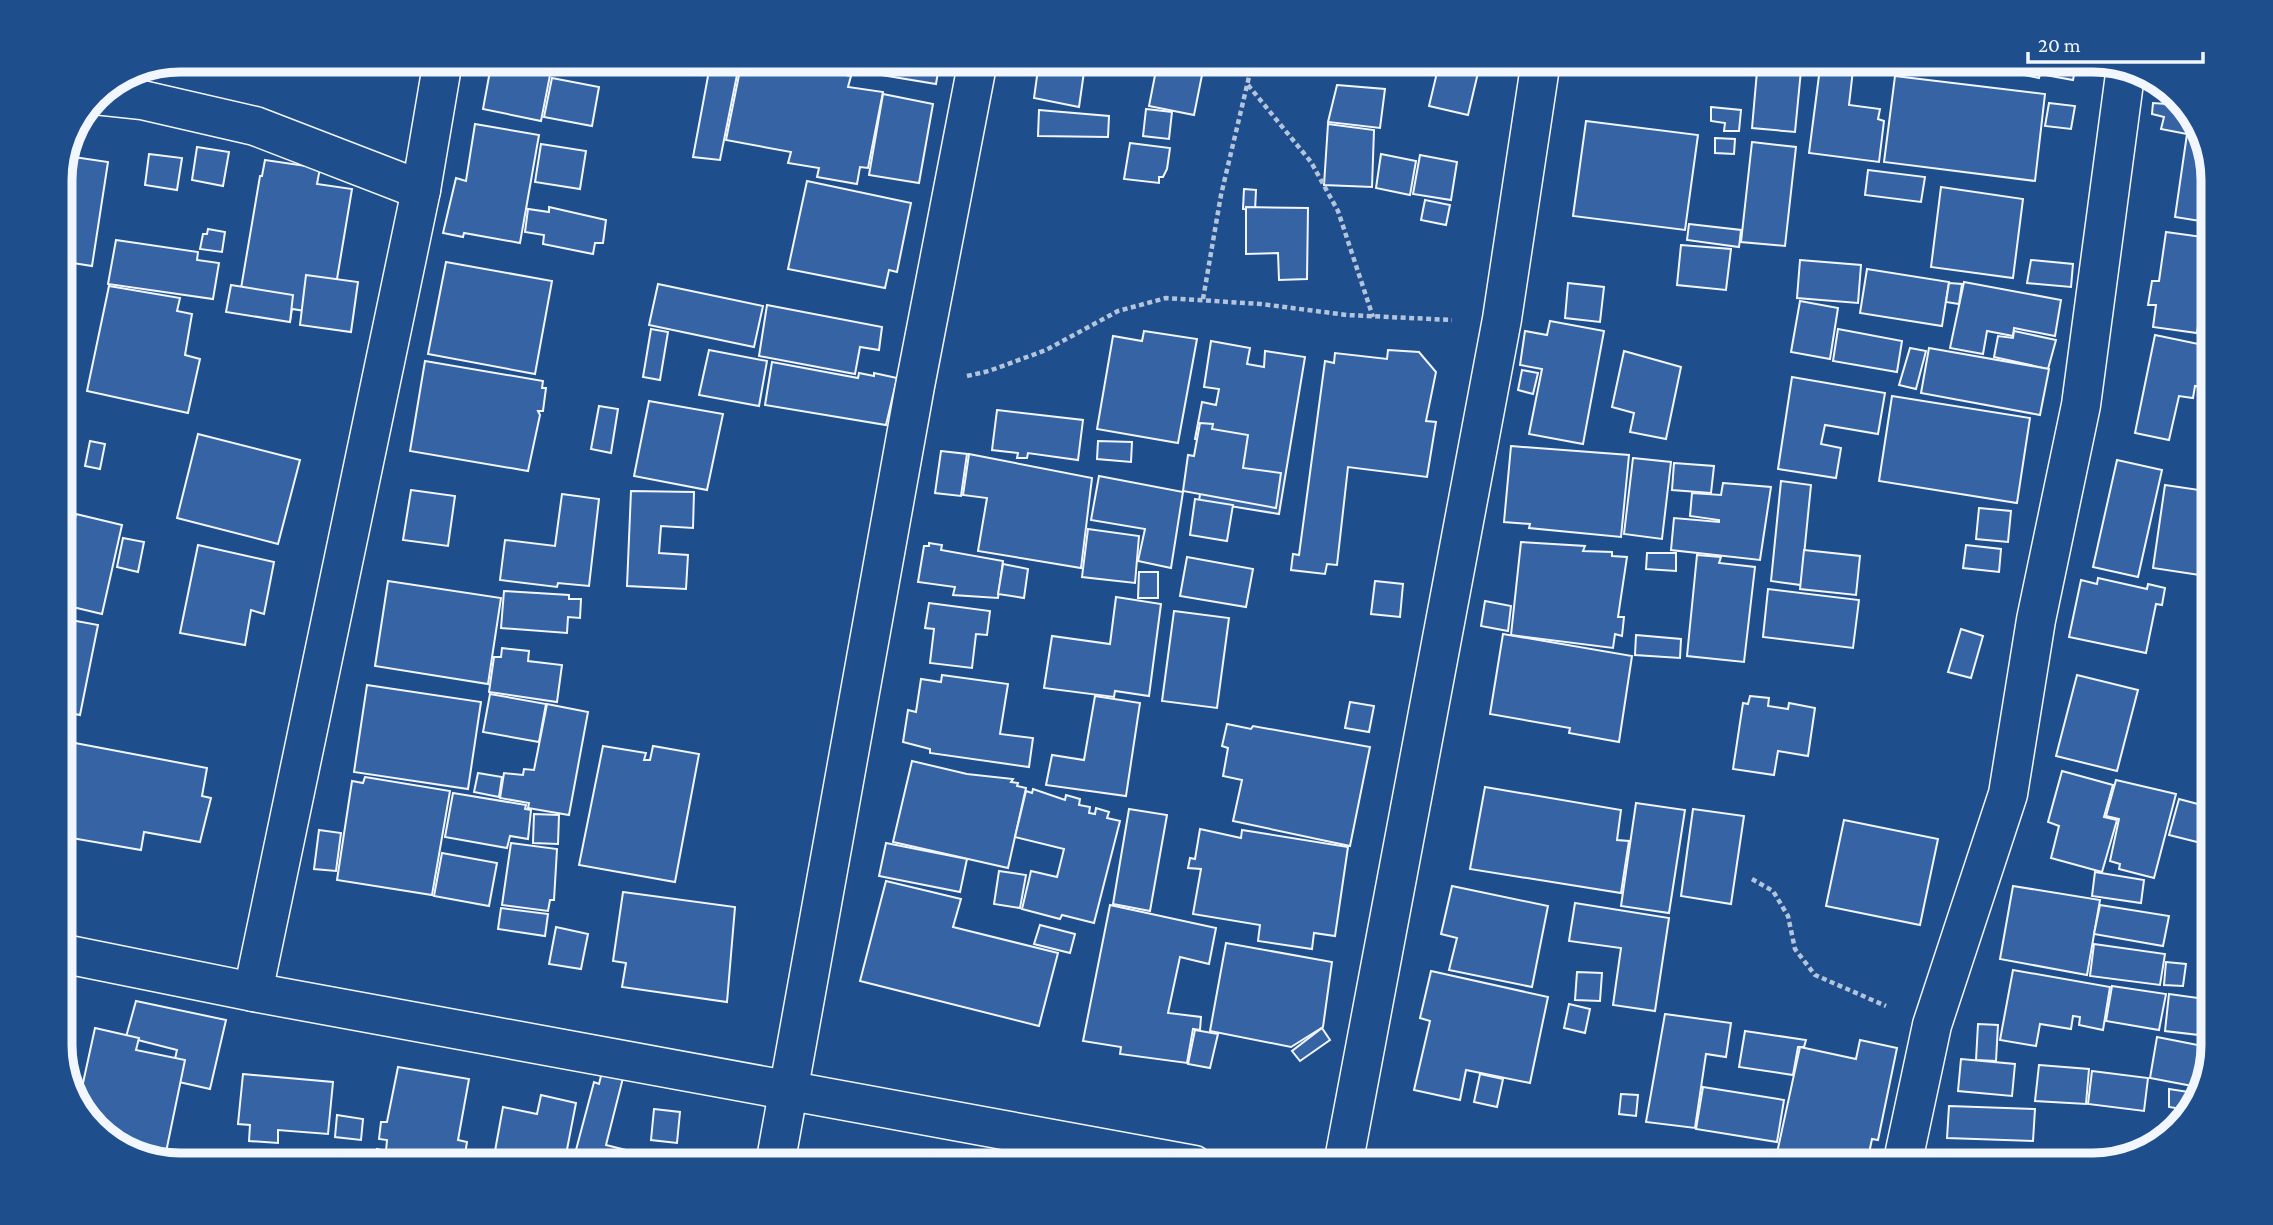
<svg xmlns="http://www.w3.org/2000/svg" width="2273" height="1225" font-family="'Crimson Pro',serif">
<rect width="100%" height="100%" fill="#1f4e8c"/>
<!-- building -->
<g fill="#3563a3" stroke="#f2f6ff" stroke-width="2">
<polygon points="492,60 553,60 541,121 483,109"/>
<polygon points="670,60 704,60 702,75 668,69"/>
<polygon points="711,60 740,60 720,160 693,157"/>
<polygon points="742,60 762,60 851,76 848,87 883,92 868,168 860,167 857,184 817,177 819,168 788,163 791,152 726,140"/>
<polygon points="828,60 940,60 936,84 827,66"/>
<polygon points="1158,60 1205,60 1194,115 1149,106"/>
<polygon points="1276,60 1346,60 1344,67 1337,66 1336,73 1276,65"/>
<polygon points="1440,60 1481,60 1468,115 1429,106"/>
<polygon points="1758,60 1802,60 1795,132 1752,128"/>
<polygon points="1821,60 1854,61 1849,105 1880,109 1878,119 1884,121 1879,162 1809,153"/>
<polygon points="1951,60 2077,60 2073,80 2040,74 2039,78"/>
<polygon points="1039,62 1052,63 1052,67 1084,72 1079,107 1034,98"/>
<polygon points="1895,76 2045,94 2035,181 1884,162"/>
<polygon points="552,78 599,87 592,126 544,117"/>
<polygon points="1337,85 1385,89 1380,128 1328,122"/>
<polygon points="883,94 933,104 919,183 869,175"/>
<polygon points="2166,99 2178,99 2193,113 2213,172 2213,223 2175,217 2187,134 2161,129 2164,117 2152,114 2153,103 2166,104"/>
<polygon points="2049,103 2075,106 2071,129 2045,126"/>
<polygon points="1711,107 1741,110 1739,131 1724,131 1725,123 1711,121"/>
<polygon points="1146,109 1172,112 1169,139 1143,136"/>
<polygon points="1039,110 1109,116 1108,137 1038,136"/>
<polygon points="1586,121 1698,135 1685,230 1573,216"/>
<polygon points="475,124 539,135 520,243 464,233 463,237 443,233 456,178 466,181"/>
<polygon points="1328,124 1374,130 1372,187 1324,185"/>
<polygon points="1715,138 1735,139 1734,154 1715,153"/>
<polygon points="1752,142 1796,147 1785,246 1741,242"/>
<polygon points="1130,143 1170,148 1167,169 1163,177 1159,177 1159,183 1124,179"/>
<polygon points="541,144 586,151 580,189 535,182"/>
<polygon points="197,147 229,152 223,186 192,180"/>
<polygon points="149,154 182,158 177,190 145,185"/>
<polygon points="1381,154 1416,161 1410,195 1376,188"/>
<polygon points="1420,155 1457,162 1451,200 1413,194"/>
<polygon points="67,156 108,162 92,266 60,261 60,172"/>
<polygon points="265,160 320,168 317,184 352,189 331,315 292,309 290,321 237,312 260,176 262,176"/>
<polygon points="1868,170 1925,177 1921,202 1865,195"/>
<polygon points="807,181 911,203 897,272 889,270 885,288 788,269"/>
<polygon points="1941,187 2023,199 2013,278 1931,267"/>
<polygon points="1244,189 1256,190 1255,211 1243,209"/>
<polygon points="1425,200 1450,205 1446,225 1421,220"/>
<polygon points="549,207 606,220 603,243 595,243 593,254 543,244 544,235 525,232 528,209 549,212"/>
<polygon points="1246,207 1308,208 1307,279 1279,280 1278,253 1246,254"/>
<polygon points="1689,224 1741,230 1739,247 1687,240"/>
<polygon points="208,229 225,232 222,252 200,249 203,234 207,234"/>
<polygon points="2166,232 2210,238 2197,333 2153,327 2156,305 2148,305 2152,281 2159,281"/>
<polygon points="116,240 198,252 197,260 219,263 213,299 108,284"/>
<polygon points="1681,245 1731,249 1726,290 1677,285"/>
<polygon points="1800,260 1861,265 1858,303 1797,298"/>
<polygon points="2031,260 2073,264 2071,287 2027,283"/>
<polygon points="446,262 552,281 535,374 428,354"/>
<polygon points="1867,269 1949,282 1942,326 1860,313"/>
<polygon points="306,275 358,282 351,332 300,325"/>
<polygon points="1964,282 2061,300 2055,336 2014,328 2013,336 1987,331 1983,354 1950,348"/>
<polygon points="1568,283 1604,287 1600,322 1565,318"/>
<polygon points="1949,283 1962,284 1959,304 1946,302"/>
<polygon points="658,284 763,306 754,347 649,325"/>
<polygon points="231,285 293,295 290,322 226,312"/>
<polygon points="109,286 180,298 177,311 192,314 185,355 200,359 188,413 87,391"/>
<polygon points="1800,301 1838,308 1830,359 1791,352"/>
<polygon points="767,305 882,327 879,350 860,347 855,374 759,356"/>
<polygon points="1550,321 1604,331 1583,444 1529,434 1542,369 1520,365 1525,331 1547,335"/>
<polygon points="651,329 668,332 660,380 643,377"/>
<polygon points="1838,329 1902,341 1897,372 1833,361"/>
<polygon points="1144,331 1197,339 1178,443 1097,429 1113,336 1142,341"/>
<polygon points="2014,331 2056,340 2048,369 1994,357 1998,336 2013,338"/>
<polygon points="2155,335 2213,347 2213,389 2195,386 2193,398 2179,396 2169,440 2135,433"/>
<polygon points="1211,341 1250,348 1247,364 1264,367 1265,351 1305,357 1279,514 1199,501 1208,441 1195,439 1202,402 1216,405 1219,389 1204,387"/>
<polygon points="1910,348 1926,351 1916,389 1899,385"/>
<polygon points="1929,348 2049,369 2040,415 1921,393"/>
<polygon points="709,350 767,361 759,406 699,395"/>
<polygon points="1388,350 1419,352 1436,372 1426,421 1436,422 1427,477 1348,467 1337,565 1327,564 1325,574 1291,570 1293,554 1299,555 1325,361 1334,363 1335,353 1387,359"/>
<polygon points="1624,351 1681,367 1666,439 1630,432 1634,413 1612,407"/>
<polygon points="425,361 543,381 542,388 546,388 543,411 538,411 540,415 528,471 410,451"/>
<polygon points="772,362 858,378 859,373 874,376 874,373 897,378 886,425 765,405"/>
<polygon points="1522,370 1538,373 1533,394 1518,390"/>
<polygon points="1792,377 1885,393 1878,434 1825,425 1821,444 1841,448 1836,478 1778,469"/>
<polygon points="1892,396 2030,418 2017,503 1879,481"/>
<polygon points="649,401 723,414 707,490 634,476"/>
<polygon points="599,406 618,409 611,453 591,449"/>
<polygon points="997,410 1083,420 1078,460 1028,453 1027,458 1017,458 1018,453 992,450"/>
<polygon points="1200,423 1213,424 1212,429 1248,435 1243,468 1281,473 1276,508 1183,491 1188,455 1194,456"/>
<polygon points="198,434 300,460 278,544 177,518"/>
<polygon points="90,441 105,444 100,469 85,466"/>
<polygon points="1098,441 1132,442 1131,462 1097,459"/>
<polygon points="1511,446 1629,455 1621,537 1529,528 1530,524 1504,522"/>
<polygon points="941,451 967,454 961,496 935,493"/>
<polygon points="969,454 1092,478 1081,568 978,551 987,498 963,495"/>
<polygon points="1633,458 1671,462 1662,539 1624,534"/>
<polygon points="2117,460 2162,470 2138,577 2093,567"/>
<polygon points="1674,463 1714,466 1711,493 1672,490"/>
<polygon points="1099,476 1183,492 1171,568 1138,561 1145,529 1091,520"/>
<polygon points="1781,481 1811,485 1801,585 1771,581"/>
<polygon points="1723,483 1771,487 1760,560 1671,550 1674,518 1719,522 1719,520 1690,516 1692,493 1721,495"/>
<polygon points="2165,485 2213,492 2213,577 2153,568"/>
<polygon points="411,490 455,496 448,546 403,540"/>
<polygon points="631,491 694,492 693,528 661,526 659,553 688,555 686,589 627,586"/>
<polygon points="562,494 599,499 589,586 558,583 557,587 500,580 505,540 555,546"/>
<polygon points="1195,499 1233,505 1227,541 1190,535"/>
<polygon points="1979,508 2011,511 2008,542 1976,539"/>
<polygon points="76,514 122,525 102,614 60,604 60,583"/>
<polygon points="1088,529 1139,536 1135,583 1082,577"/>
<polygon points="123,538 144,542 138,572 117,567"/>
<polygon points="1521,542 1585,546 1583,551 1612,552 1612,556 1627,557 1618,617 1624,617 1622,636 1615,634 1613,648 1511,635"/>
<polygon points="929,543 942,545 941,550 1003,561 998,598 953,595 955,587 918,582 924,546 929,546"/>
<polygon points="198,545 274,562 264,614 251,610 245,645 180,633"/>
<polygon points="1966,545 2001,549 1999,572 1963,568"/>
<polygon points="1804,550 1860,556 1856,595 1800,589"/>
<polygon points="1647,553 1676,553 1676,571 1646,569"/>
<polygon points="1697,555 1721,557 1719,563 1755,567 1744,662 1687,656"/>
<polygon points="1187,557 1253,569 1246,607 1180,596"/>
<polygon points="1003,564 1028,569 1024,598 998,594"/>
<polygon points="1139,572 1158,572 1158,598 1138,598"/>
<polygon points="2098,578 2147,589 2148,584 2165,588 2162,605 2156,604 2146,653 2069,637 2081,580 2097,584"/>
<polygon points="388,581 501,598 488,684 375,666"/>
<polygon points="1375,581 1403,584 1400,617 1371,614"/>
<polygon points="1768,589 1859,600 1853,648 1763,637"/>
<polygon points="504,591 569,595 569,599 581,599 580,618 568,617 567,633 501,628"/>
<polygon points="1116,597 1161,604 1149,696 1115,691 1114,697 1044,688 1052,636 1110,644"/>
<polygon points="1485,601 1511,606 1508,631 1481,626"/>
<polygon points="929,603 990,611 987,635 976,634 972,668 930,663 934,629 925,628"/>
<polygon points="1174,611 1229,618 1217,708 1162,701"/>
<polygon points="60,618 98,625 80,715 60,711"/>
<polygon points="1961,629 1983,636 1971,678 1948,672"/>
<polygon points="1503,634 1632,656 1619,742 1569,733 1570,728 1490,714"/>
<polygon points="1636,635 1681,639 1680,658 1635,655"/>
<polygon points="502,648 529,651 528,661 562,665 557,702 489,692 494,657 501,657"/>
<polygon points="942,675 1008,684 1000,734 1033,738 1029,767 930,753 930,749 903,742 908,710 916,712 921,679 941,682"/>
<polygon points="2077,675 2138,690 2117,771 2056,756"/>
<polygon points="367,685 481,702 468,789 354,772"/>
<polygon points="490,694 546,704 539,742 483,732"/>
<polygon points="1095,696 1140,703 1126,796 1046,785 1052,755 1084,760"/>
<polygon points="1750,696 1769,698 1768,706 1788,709 1789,703 1815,708 1808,756 1778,751 1774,775 1733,769 1743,703 1748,704"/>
<polygon points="1350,702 1374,706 1369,732 1345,728"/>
<polygon points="547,704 588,712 569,815 528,808 529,803 500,798 504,773 523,775 524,769 534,770"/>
<polygon points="1227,724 1251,729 1253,726 1370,747 1350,846 1233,821 1242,780 1223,776 1228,748 1222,746"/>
<polygon points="75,743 207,768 202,796 211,798 200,842 144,832 141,850 60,836 60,767 71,769"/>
<polygon points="603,746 646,753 644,760 650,760 653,746 699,754 675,882 579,865"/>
<polygon points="912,761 967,774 1013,779 1011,782 1018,783 1017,786 1026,788 1008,868 893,842"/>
<polygon points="2062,771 2113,785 2104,817 2117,820 2102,872 2051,858 2059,826 2048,822"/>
<polygon points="478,773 502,777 499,797 474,792"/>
<polygon points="365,777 450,791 432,895 337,880 352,781 363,783"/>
<polygon points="2116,780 2176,794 2154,878 2119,869 2120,864 2110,861 2119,819 2106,816"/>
<polygon points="1485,787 1621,810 1617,840 1629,841 1621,893 1470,869"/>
<polygon points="1033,789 1065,800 1066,795 1080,799 1079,805 1090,807 1089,813 1095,814 1096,808 1109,812 1107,818 1120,821 1094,923 1062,915 1060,919 1022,909 1031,871 1057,877 1064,849 1015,837 1026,791 1032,793"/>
<polygon points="453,793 526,805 525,809 531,810 528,839 510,836 507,848 445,837"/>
<polygon points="2179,799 2213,808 2213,846 2169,835"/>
<polygon points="1636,803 1685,810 1669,913 1621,906"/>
<polygon points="1129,809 1167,815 1150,911 1113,904"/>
<polygon points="1693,809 1744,816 1731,904 1681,896"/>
<polygon points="534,814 559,815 558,844 533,843"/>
<polygon points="1844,820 1938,839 1920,925 1826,906"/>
<polygon points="1200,829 1241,838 1242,830 1348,847 1335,936 1314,933 1312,949 1258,941 1260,925 1193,914 1201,869 1188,868 1190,858 1195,859"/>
<polygon points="319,830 341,833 336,871 314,869"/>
<polygon points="511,843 557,849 554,900 550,900 548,911 502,905"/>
<polygon points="886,843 967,859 960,892 879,876"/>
<polygon points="442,853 497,863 489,906 434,896"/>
<polygon points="999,871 1026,875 1020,908 994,904"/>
<polygon points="2095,872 2144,880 2141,903 2092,896"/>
<polygon points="886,881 961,899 953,927 1058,953 1039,1026 860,981"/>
<polygon points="1452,886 1548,906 1532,987 1449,970 1457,938 1441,934"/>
<polygon points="2013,886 2100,900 2087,975 2000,959"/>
<polygon points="623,892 735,907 727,1002 622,987 626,963 613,961"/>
<polygon points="1575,903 1669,918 1655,1011 1613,1005 1621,948 1569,941"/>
<polygon points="1110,905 1216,928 1209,964 1180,957 1168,1013 1201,1017 1200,1030 1193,1029 1187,1063 1120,1054 1121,1047 1083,1041"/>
<polygon points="2100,905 2169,916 2163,946 2094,934"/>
<polygon points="501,908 548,914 545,936 498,929"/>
<polygon points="1040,925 1075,934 1070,953 1034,944"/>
<polygon points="556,927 588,934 581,969 549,964"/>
<polygon points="1226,943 1332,962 1323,1027 1291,1047 1210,1031"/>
<polygon points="2094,944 2165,954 2160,985 2090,976"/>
<polygon points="2166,962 2186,964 2183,986 2164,985"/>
<polygon points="2013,970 2110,987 2103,1030 2079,1025 2080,1017 2073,1016 2071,1029 2040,1024 2036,1046 2000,1040"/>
<polygon points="1431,971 1548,997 1530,1083 1466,1070 1460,1100 1414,1090 1430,1021 1420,1018"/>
<polygon points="1577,972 1602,973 1600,1001 1575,1000"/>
<polygon points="60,984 73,985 68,1013 60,1012"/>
<polygon points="2112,986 2166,994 2159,1030 2106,1021"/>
<polygon points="2169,994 2213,1000 2213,1041 2207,1040 2207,1036 2165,1031"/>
<polygon points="136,1001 226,1020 210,1089 170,1080 177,1050 126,1037"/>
<polygon points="1569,1004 1590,1009 1585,1033 1564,1028"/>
<polygon points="1665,1014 1731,1023 1726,1057 1706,1054 1695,1128 1646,1122"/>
<polygon points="1978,1024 1998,1025 1996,1061 1976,1060"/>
<polygon points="95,1028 139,1038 136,1050 185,1060 165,1157 147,1153 146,1158 132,1154 133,1148 117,1145 80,1112 78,1106"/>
<polygon points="1322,1028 1330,1040 1300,1061 1292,1051"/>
<polygon points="1195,1030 1218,1034 1210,1068 1188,1064"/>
<polygon points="1745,1031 1806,1040 1804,1047 1798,1047 1793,1075 1739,1067"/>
<polygon points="2157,1037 2213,1048 2203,1088 2150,1078"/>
<polygon points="1860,1040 1897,1048 1878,1140 1872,1139 1867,1163 1831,1155 1828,1163 1777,1153 1800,1047 1856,1059"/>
<polygon points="1961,1059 2015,1064 2012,1096 1958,1091"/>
<polygon points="604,1064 625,1070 606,1145 666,1160 665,1165 572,1165 594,1082 599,1084"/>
<polygon points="2039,1065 2089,1069 2086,1104 2035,1101"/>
<polygon points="398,1067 469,1079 458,1140 467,1142 464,1161 452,1159 451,1165 375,1165 377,1149 386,1151 387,1140 379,1139 381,1122 387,1122"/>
<polygon points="2092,1071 2148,1078 2144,1111 2088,1104"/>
<polygon points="243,1074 333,1082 328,1134 278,1130 278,1143 249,1141 250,1125 238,1124"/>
<polygon points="1480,1074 1503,1079 1497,1107 1474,1102"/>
<polygon points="1703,1087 1784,1100 1777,1142 1696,1129"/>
<polygon points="2169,1089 2189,1092 2188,1110 2169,1107"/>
<polygon points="1621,1094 1638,1095 1636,1116 1619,1114"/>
<polygon points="541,1095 576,1103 564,1165 510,1165 493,1162 503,1107 537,1114"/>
<polygon points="1949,1106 2035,1109 2033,1141 1947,1138"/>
<polygon points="654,1109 680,1112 677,1143 651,1140"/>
<polygon points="337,1115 363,1119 361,1140 335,1137"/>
<polygon points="1955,1151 2033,1155 2033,1165 1954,1165"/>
<polygon points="682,1155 715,1164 715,1165 679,1165"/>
<polygon points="255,1159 327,1165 255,1165"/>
</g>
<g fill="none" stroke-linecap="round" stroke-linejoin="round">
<defs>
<g id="minor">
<polyline points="95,95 142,100 255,126 421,190"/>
<polyline points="60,953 253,992 1194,1165"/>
<polyline points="253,992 421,190 443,60"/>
<polyline points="775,1165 915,386 978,60"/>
<polyline points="1343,1165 1502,319 1541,60"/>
<polyline points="1902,1165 1932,1025 2008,794 2036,620 2081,405 2126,67"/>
</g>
</defs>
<!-- minor casing -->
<use href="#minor" stroke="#f2f6ff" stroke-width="41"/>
<!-- path -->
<g stroke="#b3c4dc" stroke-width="4.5" stroke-dasharray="5 3.5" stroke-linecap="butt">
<polyline points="1248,85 1311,162 1338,211 1373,317"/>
<polyline points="1203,299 1221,195 1253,60"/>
<polyline points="967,376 989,371 1046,350 1118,311 1166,298 1261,304 1347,315 1452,320"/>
<polyline points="1752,879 1773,891 1788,916 1795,949 1815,975 1886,1006"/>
</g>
<!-- minor -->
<use href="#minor" stroke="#1f4e8c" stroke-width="38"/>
</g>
<!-- crop -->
<path d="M0 0H2273V1225H0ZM180 72H2093A108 108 0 0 1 2201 180V1045A108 108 0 0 1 2093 1153H180A108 108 0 0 1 72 1045V180A108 108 0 0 1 180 72Z" fill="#1f4e8c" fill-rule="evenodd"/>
<path fill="none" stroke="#f2f6ff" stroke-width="9" d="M180 72H2093A108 108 0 0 1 2201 180V1045A108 108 0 0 1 2093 1153H180A108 108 0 0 1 72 1045V180A108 108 0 0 1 180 72Z"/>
<!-- scale -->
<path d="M2028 52v10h175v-10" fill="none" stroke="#f2f6ff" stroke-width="3.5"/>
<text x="2038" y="52" font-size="21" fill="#f2f6ff" stroke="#1f4e8c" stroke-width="5" paint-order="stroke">20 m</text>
</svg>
